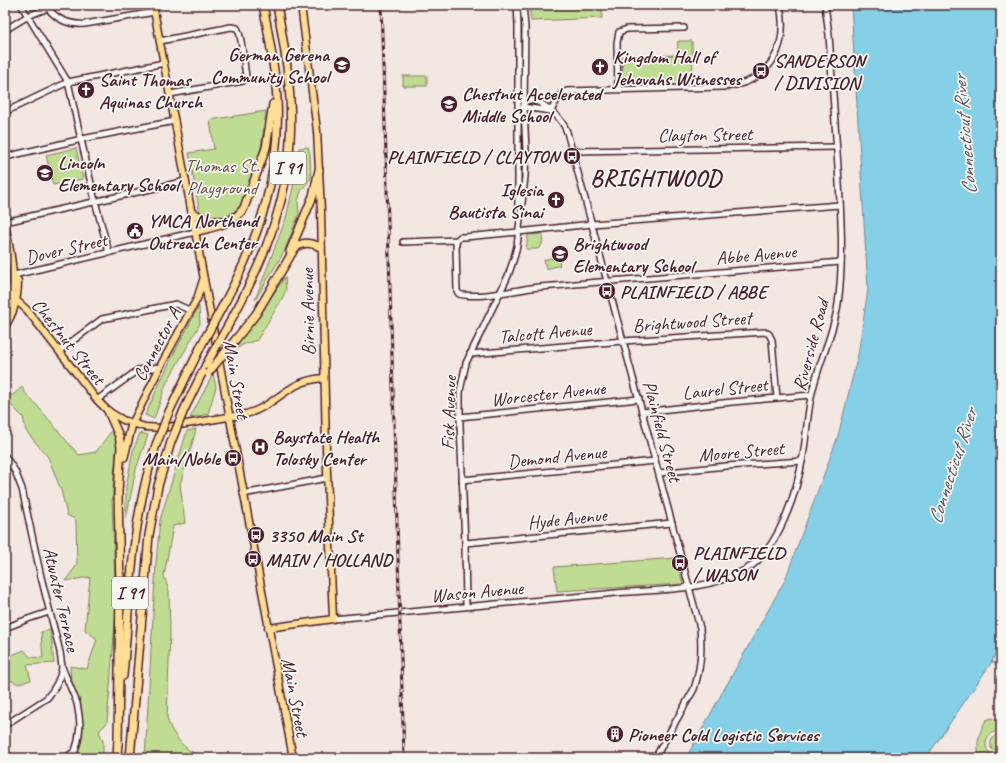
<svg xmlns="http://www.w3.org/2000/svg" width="1006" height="763" font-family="Caveat,sans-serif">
<rect width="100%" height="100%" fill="#f3e7e2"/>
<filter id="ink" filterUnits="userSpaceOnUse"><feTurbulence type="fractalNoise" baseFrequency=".025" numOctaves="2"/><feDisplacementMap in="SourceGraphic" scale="8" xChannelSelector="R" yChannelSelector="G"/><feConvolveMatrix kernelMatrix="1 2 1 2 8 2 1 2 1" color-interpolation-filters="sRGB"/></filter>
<g filter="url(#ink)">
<!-- green -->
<g fill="#c0dc93" stroke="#857e5f">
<polygon points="529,5 602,5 602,18 531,21"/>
<polygon points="678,41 692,41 693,81 623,82 622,57 677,55"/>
<rect x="403" y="76" width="24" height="10"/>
<path d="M266,111l-5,37 -21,58c-14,15 -23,13 -40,8l-11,-61 25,-4 -4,-29z"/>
<polygon points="308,147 310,154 311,178 301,191 298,201 299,214 284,252 255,300 286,218 296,174 299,148"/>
<polygon points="76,148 83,179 53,185 46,155"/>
<polygon points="543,234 542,245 538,249 526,249 528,235"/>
<polygon points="557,256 560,265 546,269 544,260"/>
<polygon points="285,277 286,290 282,299 257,340 242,345 230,354 254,322"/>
<polygon points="199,306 200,324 166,384 154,419 145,415 171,359"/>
<polygon points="213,374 216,387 208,414 190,418"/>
<path d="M22,387c5,11 11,13 18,22 13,15 25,31 39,46l17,-3 16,-22 5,11 -5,61 4,109 -9,112 -8,8 4,10v17h-31l6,-5 5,-19 -2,-28 -10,-27 -1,-13 17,3 10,-30 -12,-9 5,-53 -25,4 12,-16 -1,-45 -9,-5 -6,-25 -13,-33 -22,-26 -3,-14 -18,-18v-5l8,1z"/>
<path d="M196,429l-2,8 -14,47 5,39 -12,3 -9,50 5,15 1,42 -3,85c3,12 14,29 27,35 5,3 22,1 29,1l2,4h-80l11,-196 4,-42 27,-89z"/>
<polygon points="140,433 148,435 136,469 126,519 126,487 133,451"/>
<polygon points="676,558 683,584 557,591 554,567"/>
<polygon points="50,630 54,663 27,665 31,680 18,684 5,677 5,658 24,650 30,657 43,658 41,632"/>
<path d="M991,718l10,4v9c-21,-1 -19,28 0,26v1h-22c-3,-15 0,-25 7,-38z"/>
<path d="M996,735h5v18l-4,1 -4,-3c-4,-5 -3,-12 3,-16z"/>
</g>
<!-- water -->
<polygon fill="#86d0e7" stroke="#6e899c" points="851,5 1001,5 1001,642 991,663 926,758 686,758 785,580 838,436 858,355 868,289"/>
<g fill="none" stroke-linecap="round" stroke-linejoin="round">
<!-- stream -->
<polyline stroke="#6e899c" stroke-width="1.5" points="992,661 1001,669"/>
<defs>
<g id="minor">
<polyline points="21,5 68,82 95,201 109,253"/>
<polyline points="517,5 518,25 518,205"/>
<path d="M5,30l23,-14 20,-8c9,12 22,17 37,16l70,-12"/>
<path d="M160,41l71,-14 6,1c5,6 7,38 9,48l-3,5 -73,13"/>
<polyline points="618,89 617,43 619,32 627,29 684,28"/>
<path d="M518,100c17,0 21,0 34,12 7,5 12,12 15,20l133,496c2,23 1,39 -6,61l-39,69"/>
<polyline points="523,107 551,111"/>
<path d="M551,111l8,-15 8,-5 156,-4c47,-4 66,-39 57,-82"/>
<polyline points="5,112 68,82 164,63"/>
<polyline points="573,151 836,147"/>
<polyline points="5,157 82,139 175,121"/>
<polyline points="5,222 186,181"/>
<path d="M457,240l-1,4 1,47 2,3c17,5 54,-3 72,-6 14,-2 29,-2 44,-4l266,-22"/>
<polyline points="403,242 457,240 460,237 465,237 518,232 592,224 840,205"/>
<polyline points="14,275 195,232"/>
<polyline points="59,351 102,319 176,304 191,311"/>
<polyline points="470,354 623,341 765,332 769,334 772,340 777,398"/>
<polyline points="97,400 138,370 160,367"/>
<polyline points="642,412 732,402 811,395"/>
<polyline points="459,417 639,399"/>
<polyline points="5,456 15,471 22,489 41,577 60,652 62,667 77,703 79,715 80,725 78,741 75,751 65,758"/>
<polyline points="659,473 726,466 802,461"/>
<polyline points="462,480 655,461"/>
<polyline points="243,494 327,478"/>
<polyline points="465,543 672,523"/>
<polyline points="466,606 465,543 460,425 460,391 466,363 508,276 514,258 517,246 525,177 526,150 524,107 525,27 523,5"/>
<path d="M333,619c91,-9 182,-17 273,-25 45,-5 97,-1 139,-24 33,-18 52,-78 58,-114 3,-18 4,-36 7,-53 5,-34 23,-65 28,-99 6,-45 3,-91 0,-137 -3,-44 -6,-88 -9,-132l-4,-30"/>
<polyline points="5,628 28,619 49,612"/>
<path d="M5,725l42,-27c7,-8 13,-18 15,-30"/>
</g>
<g id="major">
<polyline points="153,5 293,758"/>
<path d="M5,224c6,31 14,59 0,90"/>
<path d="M11,299l6,2 10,9 70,90 11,11 15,9 22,7 17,1 84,-14c31,-8 41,-34 78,-36"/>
<path d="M5,326c10,-14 13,-28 13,-45l-4,-6"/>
<polyline points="132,424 162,363 197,299 203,280"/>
<polyline points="268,628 333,619 326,448 321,211 317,131 301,5"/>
</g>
<g id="highway">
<polyline points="192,213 211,221 225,221"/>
<path d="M195,232c18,-5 37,-7 49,-24l22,-60 7,-44"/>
<polyline points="290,251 313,196 319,170"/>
<path d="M226,300c34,-64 55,-128 51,-201 -2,-32 -8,-63 -14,-94"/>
<path d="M231,320c31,-56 56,-115 59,-180 3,-45 -5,-90 -13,-135"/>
<path d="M236,339l20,-25 39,-66c9,-7 16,-5 26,-1"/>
<polyline points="184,410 206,365"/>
<polyline points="108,411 119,436 121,447 118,492 120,588 118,744"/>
<polyline points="169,412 202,344"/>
<polyline points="124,457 132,424"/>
<path d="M123,676c7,-77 8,-157 33,-231"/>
<polyline points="117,758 118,740"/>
<polyline points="130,758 149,535 158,486 171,442"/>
</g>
</defs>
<!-- minor casing -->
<use href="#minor" stroke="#4a1f2b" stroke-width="8"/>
<!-- major casing -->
<use href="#major" stroke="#4a1f2b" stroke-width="9"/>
<!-- highway casing -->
<use href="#highway" stroke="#4a1f2b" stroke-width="10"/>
<!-- minor -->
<use href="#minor" stroke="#f6f6f2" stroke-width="5"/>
<!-- major -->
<use href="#major" stroke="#ffdd96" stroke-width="6"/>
<!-- highway -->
<use href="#highway" stroke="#ffdd96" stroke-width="7"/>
<defs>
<polyline id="rail" points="381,5 386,155 404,758"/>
</defs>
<!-- rail casing -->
<use href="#rail" stroke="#4a1f2b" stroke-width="3"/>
<!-- rail -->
<use href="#rail" stroke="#f6f6f2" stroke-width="1.5" stroke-dasharray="4.5" stroke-linecap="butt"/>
<defs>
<g id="highway-bridge">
<polyline points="202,344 226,300"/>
<polyline points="206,365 231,320"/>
<polyline points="208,373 236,339"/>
<polyline points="171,442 184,410"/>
<polyline points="156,445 169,412"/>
</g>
</defs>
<!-- highway-bridge casing -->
<use href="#highway-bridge" stroke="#4a1f2b" stroke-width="10" stroke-linecap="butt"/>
<!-- highway-bridge -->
<use href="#highway-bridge" stroke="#ffdd96" stroke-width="7"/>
</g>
</g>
<!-- icons -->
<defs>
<symbol id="school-disc" viewBox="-11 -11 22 22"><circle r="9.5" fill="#4a1f2b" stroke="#f6f6f2"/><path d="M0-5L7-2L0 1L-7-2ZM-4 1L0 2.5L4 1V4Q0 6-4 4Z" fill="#fff"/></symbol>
<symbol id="church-disc" viewBox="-11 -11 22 22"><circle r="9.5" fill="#4a1f2b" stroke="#f6f6f2"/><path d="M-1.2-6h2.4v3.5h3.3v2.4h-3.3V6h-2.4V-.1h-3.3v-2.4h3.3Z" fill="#fff"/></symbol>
<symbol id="bus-disc" viewBox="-11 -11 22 22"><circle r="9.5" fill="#4a1f2b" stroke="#f6f6f2"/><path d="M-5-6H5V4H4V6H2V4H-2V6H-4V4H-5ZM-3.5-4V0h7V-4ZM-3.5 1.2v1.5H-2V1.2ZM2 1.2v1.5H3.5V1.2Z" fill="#fff"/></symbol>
<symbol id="civic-disc" viewBox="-11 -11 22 22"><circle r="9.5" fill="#4a1f2b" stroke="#f6f6f2"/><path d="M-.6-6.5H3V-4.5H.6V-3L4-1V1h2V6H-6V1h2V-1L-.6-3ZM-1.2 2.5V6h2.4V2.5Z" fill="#fff"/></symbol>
<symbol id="hospital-disc" viewBox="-11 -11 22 22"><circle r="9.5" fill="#4a1f2b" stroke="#f6f6f2"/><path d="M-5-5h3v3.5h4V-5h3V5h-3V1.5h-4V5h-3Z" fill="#fff"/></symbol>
<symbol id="building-disc" viewBox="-11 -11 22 22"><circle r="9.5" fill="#4a1f2b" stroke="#f6f6f2"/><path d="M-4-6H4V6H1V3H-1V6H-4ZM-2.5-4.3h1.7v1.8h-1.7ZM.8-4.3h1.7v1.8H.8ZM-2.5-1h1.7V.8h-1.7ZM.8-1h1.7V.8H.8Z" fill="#fff"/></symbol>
</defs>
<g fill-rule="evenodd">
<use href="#school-disc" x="332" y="55" width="20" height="20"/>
<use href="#church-disc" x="590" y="57" width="20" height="20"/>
<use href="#bus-disc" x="751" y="61" width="20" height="20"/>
<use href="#church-disc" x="76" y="80" width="20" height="20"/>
<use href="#school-disc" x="439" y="94" width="20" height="20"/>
<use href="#bus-disc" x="562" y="146" width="20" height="20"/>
<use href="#school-disc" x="35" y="163" width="20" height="20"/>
<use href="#church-disc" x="546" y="190" width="20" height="20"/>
<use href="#civic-disc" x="125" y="221" width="20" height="20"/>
<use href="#school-disc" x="550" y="244" width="20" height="20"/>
<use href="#bus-disc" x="597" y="281" width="20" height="20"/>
<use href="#hospital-disc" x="250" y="437" width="20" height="20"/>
<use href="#bus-disc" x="223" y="448" width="20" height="20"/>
<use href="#bus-disc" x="246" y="525" width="20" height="20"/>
<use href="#bus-disc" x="243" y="549" width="20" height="20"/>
<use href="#bus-disc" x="670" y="553" width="20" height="20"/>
<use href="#building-disc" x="605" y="724" width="20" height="20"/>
</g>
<g text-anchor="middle" stroke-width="3.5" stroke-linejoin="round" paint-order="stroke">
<!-- shield labels -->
<g fill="#f6f6f2" stroke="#7e6067" stroke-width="1">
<rect x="270" y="152" width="36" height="32" rx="3"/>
<rect x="112" y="577" width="36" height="32" rx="3"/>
</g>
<g font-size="18" font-weight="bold" fill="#4a1f2b">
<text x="288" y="174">I 91</text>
<text x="130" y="599">I 91</text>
</g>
<!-- poi labels -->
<g font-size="19" font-weight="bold" fill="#4a1f2b" stroke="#f6f6f2" text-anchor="start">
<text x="329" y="61" text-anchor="end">German Gerena<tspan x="329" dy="22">Community School</tspan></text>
<text x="613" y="63">Kingdom Hall of<tspan x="613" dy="22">Jehovahs Witnesses</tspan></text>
<text x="774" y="67">SANDERSON<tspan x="774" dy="22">/ DIVISION</tspan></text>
<text x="99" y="86">Saint Thomas<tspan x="99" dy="22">Aquinas Church</tspan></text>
<text x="462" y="100">Chestnut Accelerated<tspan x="462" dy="22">Middle School</tspan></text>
<text x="559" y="163" text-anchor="end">PLAINFIELD / CLAYTON</text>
<text x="58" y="169">Lincoln<tspan x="58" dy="22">Elementary School</tspan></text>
<text x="543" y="196" text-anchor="end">Iglesia<tspan x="543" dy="22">Bautista Sinai</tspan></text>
<text x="148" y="227">YMCA Northend<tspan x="148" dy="22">Outreach Center</tspan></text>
<text x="573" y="250">Brightwood<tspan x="573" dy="22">Elementary School</tspan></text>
<text x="620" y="298">PLAINFIELD / ABBE</text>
<text x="273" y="443">Baystate Health<tspan x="273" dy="22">Tolosky Center</tspan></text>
<text x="220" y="465" text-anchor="end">Main/Noble</text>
<text x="269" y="542">3350 Main St</text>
<text x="693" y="559">PLAINFIELD<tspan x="693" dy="22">/ WASON</tspan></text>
<text x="266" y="566">MAIN / HOLLAND</text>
<text x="628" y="741">Pioneer Cold Logistic Services</text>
</g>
<!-- street labels -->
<g font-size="19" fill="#4a1f2b" stroke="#f6f6f2">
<text transform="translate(705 134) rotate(-1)" y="7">Clayton Street</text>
<text transform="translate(66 248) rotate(-13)" y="7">Dover Street</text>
<text transform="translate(756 254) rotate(-5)" y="7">Abbe Avenue</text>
<text transform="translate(307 312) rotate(-91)" y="7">Birnie Avenue</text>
<text transform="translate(692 321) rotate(-4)" y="7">Brightwood Street</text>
<text transform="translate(545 332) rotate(-5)" y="7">Talcott Avenue</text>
<text transform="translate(69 341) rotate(51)" y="7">Chestnut Street</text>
<text transform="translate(156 344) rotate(-62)" y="7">Connector A</text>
<text transform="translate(810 345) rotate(-75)" y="7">Riverside Road</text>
<text transform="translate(237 379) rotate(80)" y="7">Main Street</text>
<text transform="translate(725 388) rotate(-6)" y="7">Laurel Street</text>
<text transform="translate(548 393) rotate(-6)" y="7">Worcester Avenue</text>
<text transform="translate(448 413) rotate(-88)" y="7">Fisk Avenue</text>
<text transform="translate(663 431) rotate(75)" y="7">Plainfield Street</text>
<text transform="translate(741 451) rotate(-5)" y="7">Moore Street</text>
<text transform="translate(557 456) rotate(-6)" y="7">Demond Avenue</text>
<text transform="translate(567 518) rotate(-6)" y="7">Hyde Avenue</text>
<text transform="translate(477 591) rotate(-5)" y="7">Wason Avenue</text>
<text transform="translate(62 599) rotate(77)" y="7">Atwater Terrace</text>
<text transform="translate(296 697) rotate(79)" y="7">Main Street</text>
</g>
<!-- park labels -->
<g font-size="19" fill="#684e45" stroke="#f6f6f2">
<text x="222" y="172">Thomas St.<tspan x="222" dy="22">Playground</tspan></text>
</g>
<!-- water labels -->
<g font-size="20" font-style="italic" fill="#5c5463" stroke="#f6f6f2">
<text transform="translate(964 135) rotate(-95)" y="7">Connecticut River</text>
<text transform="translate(952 466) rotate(-72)" y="7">Connecticut River</text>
</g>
<!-- district labels -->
<g font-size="23" font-weight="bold" letter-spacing="1" fill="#4a1f2b" stroke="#f6f6f2">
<text x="656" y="186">BRIGHTWOOD</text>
</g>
</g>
<!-- margin -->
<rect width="1006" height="763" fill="none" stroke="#f6f6f2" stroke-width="20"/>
<rect x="10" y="10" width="986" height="743" fill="none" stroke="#4a1f2b" stroke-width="1.5" filter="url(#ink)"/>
</svg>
